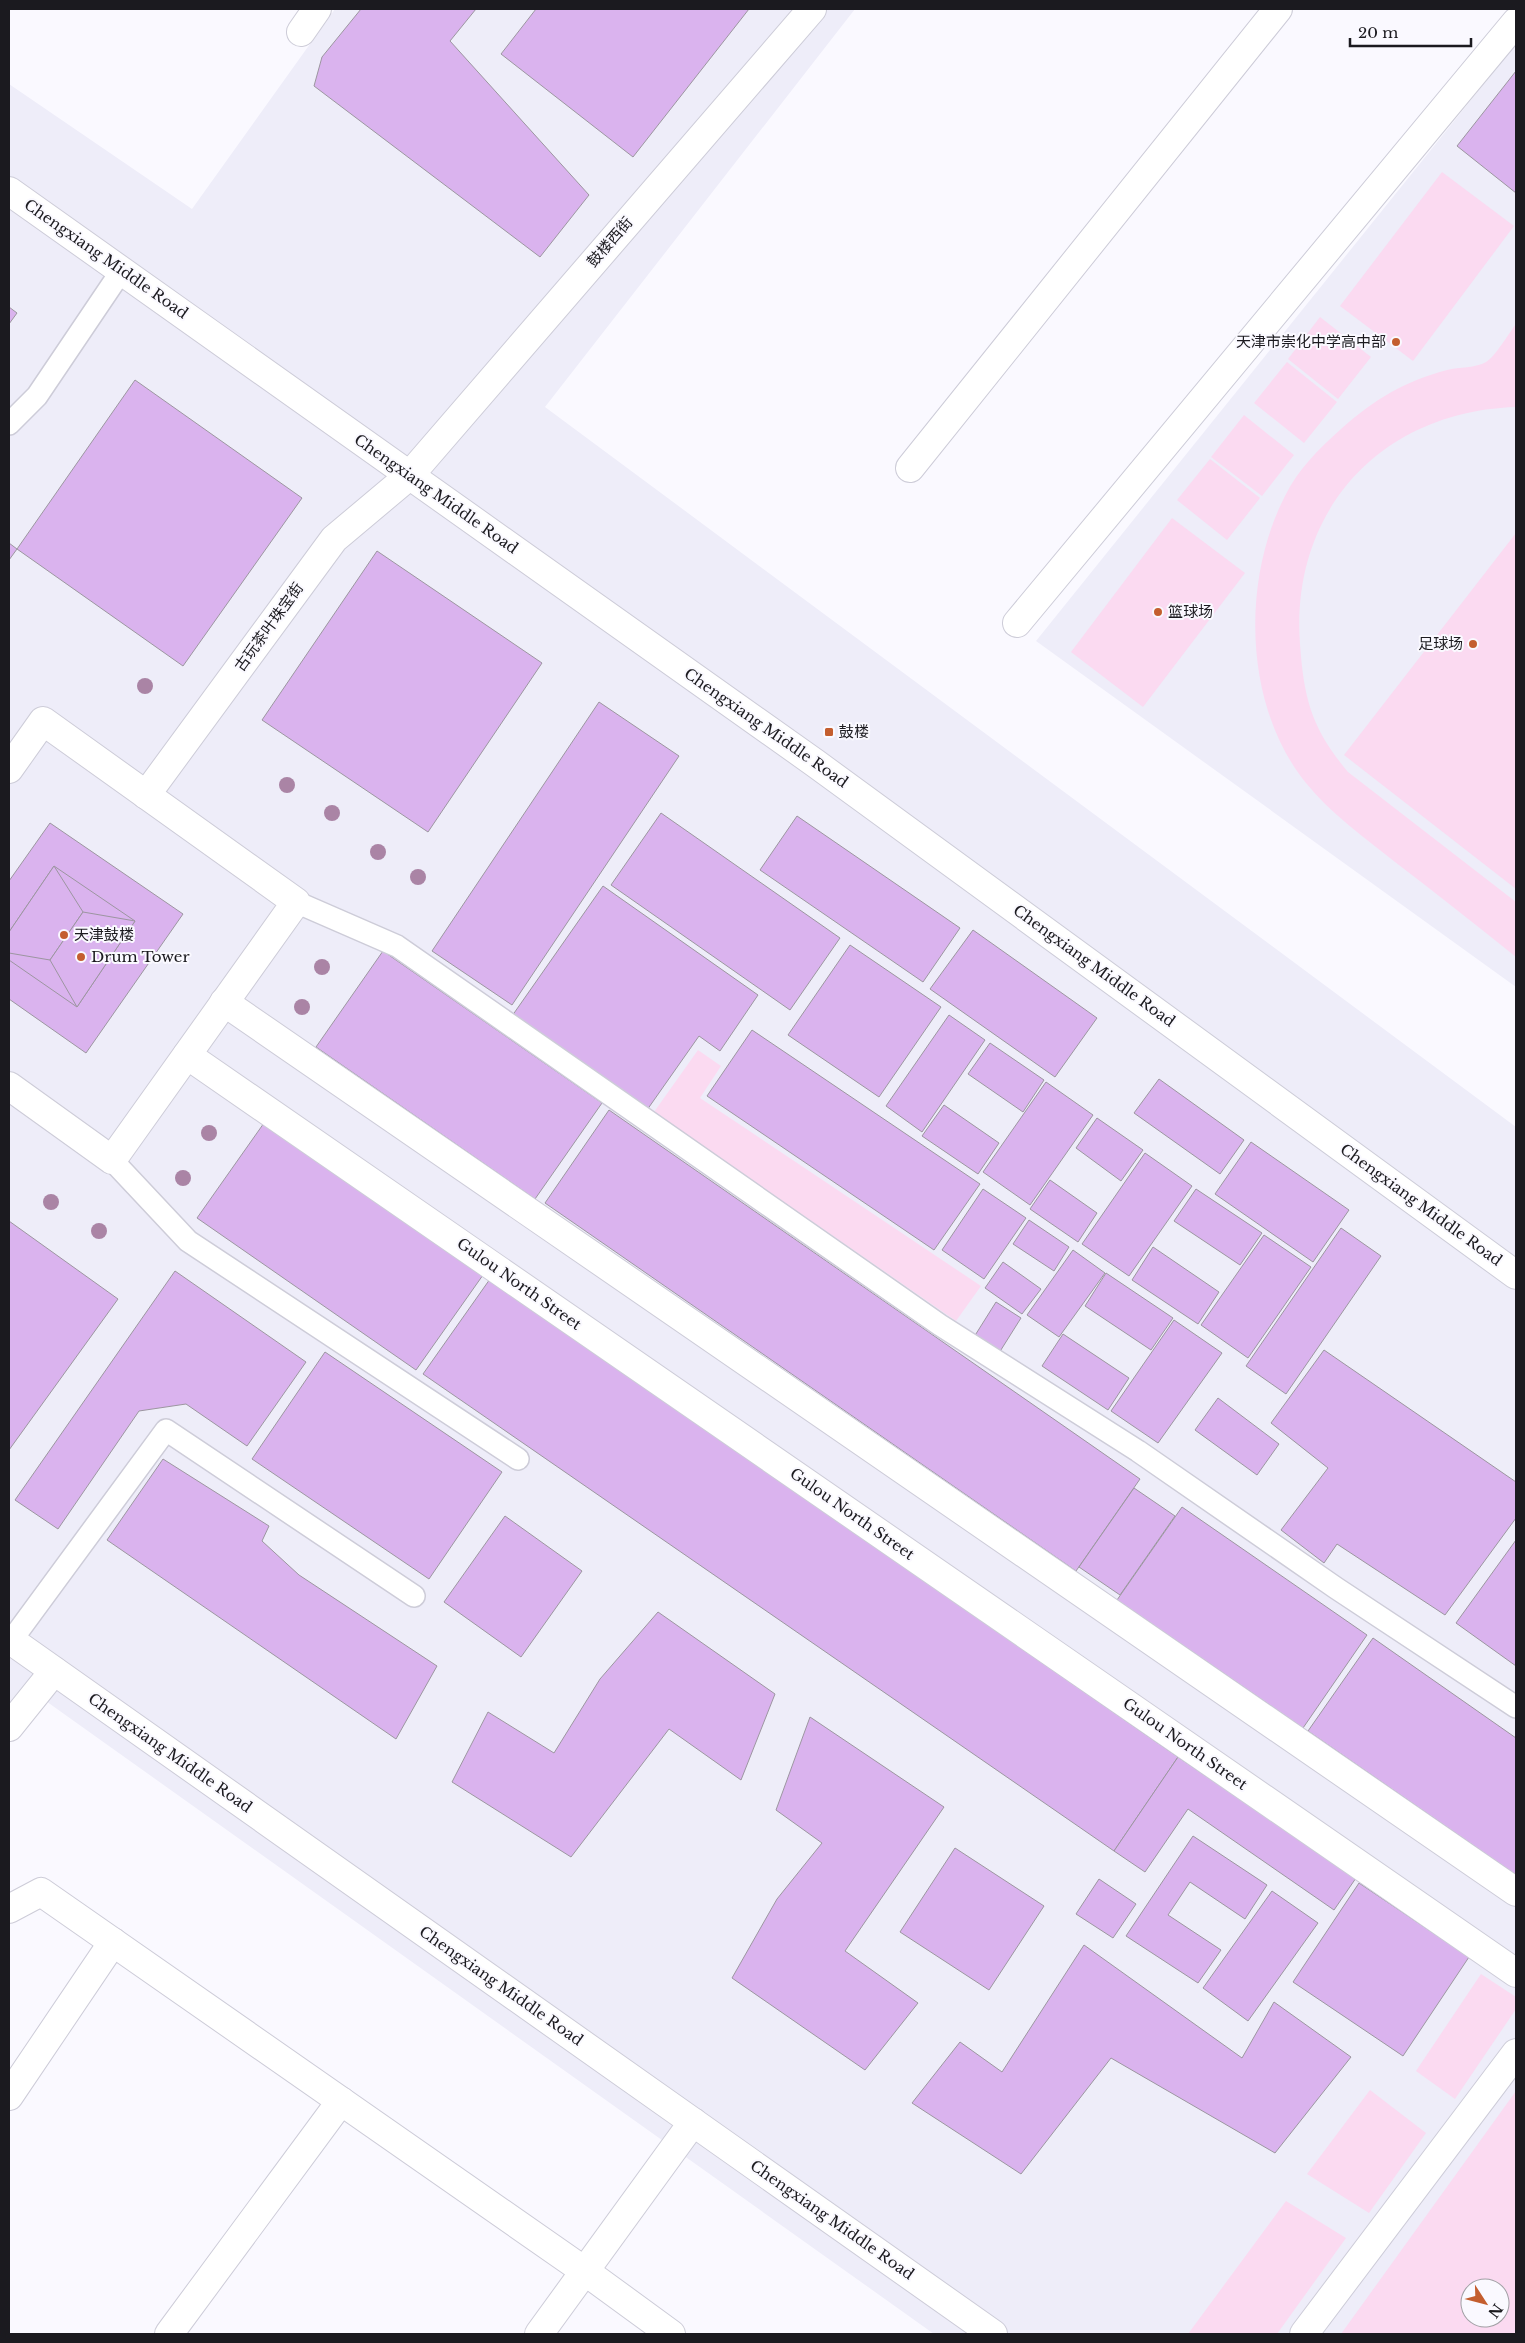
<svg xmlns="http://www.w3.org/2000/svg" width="1525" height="2343" font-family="'Libre Baskerville','Noto Sans SC',serif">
<rect width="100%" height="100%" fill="#faf9ff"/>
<!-- built -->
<g fill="#eeedf9" fill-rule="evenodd">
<path d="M335,9h520l-310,398 971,720v1207h-582l-905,-645 -20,24v-1629l183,125zM1470,2288h30v30h-30z"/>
<polygon points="1516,44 1516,987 1036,641"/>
</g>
<!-- green -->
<g fill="#fbdaf1" fill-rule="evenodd">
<polygon points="1442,172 1514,226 1413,361 1340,306"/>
<polygon points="1320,317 1371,357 1338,399 1288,359"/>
<path d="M1516,324v83c-133,4 -226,102 -216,237 4,56 12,85 48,128l168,130v55c-40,-32 -80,-64 -121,-95 -31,-25 -64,-48 -89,-79 -62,-76 -65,-202 -21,-287 13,-27 34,-47 56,-67 34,-30 62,-47 106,-59 12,-3 29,-2 39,-8 9,-5 23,-29 30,-38z"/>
<polygon points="1287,362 1337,402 1304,443 1254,403"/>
<polygon points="1244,415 1294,455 1262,496 1211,457"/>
<polygon points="1210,459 1260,498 1227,540 1177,500"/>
<polygon points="1172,518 1245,573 1143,707 1071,652"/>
<polygon points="1516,533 1516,889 1344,755"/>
<polygon points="698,1050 721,1066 700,1098 981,1286 956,1321 654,1112"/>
<polygon points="1481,1974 1516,1997 1516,2009 1455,2099 1416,2071"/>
<polygon points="1370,2090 1426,2133 1369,2213 1307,2174"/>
<path d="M1516,2091v243h-175zM1470,2288h30v30h-30z"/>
<polygon points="1286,2201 1346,2238 1277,2334 1188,2334"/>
</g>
<!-- building -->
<g fill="#dab3ee" stroke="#9c96a0">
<polygon points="361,9 476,9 450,41 589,195 540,257 314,86 322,57"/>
<polygon points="536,9 749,9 633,157 501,54"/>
<polygon points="1516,71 1516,193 1457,146"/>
<polygon points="9,307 17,313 9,324"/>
<polygon points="135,380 302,498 183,666 17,549"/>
<polygon points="9,543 17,549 9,560"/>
<polygon points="377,551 542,663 428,832 262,720"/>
<polygon points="599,702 679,756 512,1005 432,951"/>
<polygon points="661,813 840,938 790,1010 611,885"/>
<polygon points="797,816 960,928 923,982 760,870"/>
<polygon points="50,823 183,914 86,1053 9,999 9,881"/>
<polygon points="54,866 135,921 77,1007 9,960 9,932"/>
<polygon points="54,866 83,912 50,960 9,953 9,932"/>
<polygon points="603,886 758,995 720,1051 699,1036 647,1110 512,1016"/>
<polygon points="83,912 135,921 77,1007 50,960"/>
<polygon points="973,930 1097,1018 1055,1077 930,989"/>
<polygon points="850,945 941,1007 879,1097 788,1035"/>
<polygon points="383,951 602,1103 535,1199 316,1047"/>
<polygon points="949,1015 985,1040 922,1132 886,1106"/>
<polygon points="752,1030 980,1184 934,1250 707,1096"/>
<polygon points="990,1043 1044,1080 1023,1112 968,1074"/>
<polygon points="1159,1079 1244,1140 1220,1174 1134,1113"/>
<polygon points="1046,1082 1093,1115 1030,1205 983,1172"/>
<polygon points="944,1105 999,1143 978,1174 922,1136"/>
<polygon points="609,1110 1140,1479 1076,1571 545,1203"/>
<polygon points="1097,1118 1143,1150 1121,1181 1076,1148"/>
<polygon points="264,1123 483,1275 416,1370 197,1218"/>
<polygon points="1251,1142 1349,1210 1313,1262 1215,1194"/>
<polygon points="1145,1153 1192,1186 1129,1276 1082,1244"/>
<polygon points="1050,1180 1097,1213 1078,1242 1030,1209"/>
<polygon points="983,1189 1026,1218 984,1279 942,1250"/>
<polygon points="1196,1189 1262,1233 1240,1265 1174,1221"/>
<polygon points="1029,1220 1069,1247 1054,1271 1013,1244"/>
<polygon points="9,1221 118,1299 9,1450"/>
<polygon points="1341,1228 1381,1256 1286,1394 1246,1366"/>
<polygon points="1264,1235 1311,1267 1248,1358 1201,1325"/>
<polygon points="1153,1247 1219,1292 1198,1324 1132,1280"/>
<polygon points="1073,1250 1105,1273 1059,1337 1027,1315"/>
<polygon points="1003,1262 1041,1289 1022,1314 985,1288"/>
<polygon points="175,1271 306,1362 247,1446 186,1404 139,1411 58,1529 15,1500"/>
<polygon points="1106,1273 1173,1318 1151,1350 1085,1306"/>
<polygon points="490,1279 1178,1757 1114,1851 423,1374"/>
<polygon points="996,1302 1021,1318 999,1353 974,1337"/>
<polygon points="1174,1320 1222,1353 1158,1443 1111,1411"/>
<polygon points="1063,1334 1129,1378 1108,1410 1042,1366"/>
<polygon points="1324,1350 1516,1482 1516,1518 1445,1615 1337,1544 1324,1563 1281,1530 1328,1468 1271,1423"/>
<polygon points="325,1352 502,1472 429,1579 252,1459"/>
<polygon points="1218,1398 1279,1444 1257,1475 1195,1430"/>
<polygon points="163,1459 269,1526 262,1541 299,1575 437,1666 396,1739 107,1540"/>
<polygon points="1134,1488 1175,1516 1120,1595 1079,1567"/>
<polygon points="1182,1507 1367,1635 1303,1728 1117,1600"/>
<polygon points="505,1516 582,1571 521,1657 444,1602"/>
<polygon points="1516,1540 1516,1666 1456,1623"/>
<polygon points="658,1612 775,1694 741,1780 669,1729 571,1857 452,1782 488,1712 554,1753 600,1679"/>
<polygon points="1373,1638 1516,1738 1516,1875 1308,1731"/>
<polygon points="810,1717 944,1807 845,1951 918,2003 865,2070 732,1978 777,1899 822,1843 776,1810"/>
<polygon points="1178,1757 1356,1878 1334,1910 1188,1809 1145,1872 1114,1851"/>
<polygon points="1193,1836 1267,1885 1245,1919 1190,1882 1168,1915 1221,1950 1198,1983 1126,1936"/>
<polygon points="955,1848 1044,1906 989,1990 900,1932"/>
<polygon points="1099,1879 1136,1904 1113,1938 1076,1914"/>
<polygon points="1359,1883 1469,1957 1403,2056 1293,1982"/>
<polygon points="1272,1891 1318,1923 1248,2021 1203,1988"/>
<polygon points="1084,1945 1242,2058 1274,2002 1351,2057 1275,2153 1111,2058 1021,2174 912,2103 960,2042 1002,2072"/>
</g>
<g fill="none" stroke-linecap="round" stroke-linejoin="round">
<defs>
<g id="service">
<polyline points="9,424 37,396 122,270"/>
<polyline points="296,902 397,946 940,1325 1138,1451 1336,1588 1516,1707"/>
<polyline points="112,1160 188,1241 518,1459"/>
<polyline points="11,1641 166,1430 414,1596"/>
</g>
<g id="pedestrian">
<polyline points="9,769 43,721 296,902 112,1160 9,1086"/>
<polyline points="146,795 334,539 409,476"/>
<polyline points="224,1002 1516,1892"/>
<polyline points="187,1055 1516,1973"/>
<polyline points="1304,2334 1516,2053"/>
</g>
<g id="minor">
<polyline points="301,32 317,9"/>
<polyline points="910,468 1278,9"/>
<polyline points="409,476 812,9"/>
<polyline points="1017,623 1516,22"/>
<polyline points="9,1727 54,1671"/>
<polyline points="9,1909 41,1892 586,2272 671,2334"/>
<polyline points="9,2096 113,1942"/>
<polyline points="169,2334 341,2101"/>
<polyline points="539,2334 693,2122"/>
</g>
<g id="secondary">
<polyline points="9,191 815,763 1516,1275"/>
<polyline points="9,1639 993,2334"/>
</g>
</defs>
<!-- service casing -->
<use href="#service" stroke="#cdccd8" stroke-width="24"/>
<!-- pedestrian casing -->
<use href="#pedestrian" stroke="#cdccd8" stroke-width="30"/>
<!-- minor casing -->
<use href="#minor" stroke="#cdccd8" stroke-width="30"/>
<!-- secondary casing -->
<use href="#secondary" stroke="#cdccd8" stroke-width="30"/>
<!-- service -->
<use href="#service" stroke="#fff" stroke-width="21"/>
<!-- pedestrian -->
<use href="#pedestrian" stroke="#fff" stroke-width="28"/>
<!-- minor -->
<use href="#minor" stroke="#fff" stroke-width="28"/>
<!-- secondary -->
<use href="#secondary" stroke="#fff" stroke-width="28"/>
</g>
<!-- trees -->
<g fill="#aa84a5">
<circle cx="145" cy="686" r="8"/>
<circle cx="287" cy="785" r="8"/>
<circle cx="332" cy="813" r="8"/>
<circle cx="378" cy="852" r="8"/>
<circle cx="418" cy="877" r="8"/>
<circle cx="322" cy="967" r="8"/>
<circle cx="302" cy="1007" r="8"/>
<circle cx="209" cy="1133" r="8"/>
<circle cx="183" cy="1178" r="8"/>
<circle cx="51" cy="1202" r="8"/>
<circle cx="99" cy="1231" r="8"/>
</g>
<!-- markers -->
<g fill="#c45e2f" stroke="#faf9ff" stroke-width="2">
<circle cx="1396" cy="342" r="5"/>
<circle cx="1158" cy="612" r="5"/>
<circle cx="1473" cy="644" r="5"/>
<rect x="824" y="727" width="10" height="10" rx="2.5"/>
<circle cx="64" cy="935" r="5"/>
<circle cx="81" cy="957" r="5"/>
</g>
<g text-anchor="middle" stroke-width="4" stroke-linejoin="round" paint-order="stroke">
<!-- street labels -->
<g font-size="15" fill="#1b1a1f" stroke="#faf9ff">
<text transform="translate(610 242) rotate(-49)" y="5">鼓楼西街</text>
<text transform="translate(106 259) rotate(35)" y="5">Chengxiang Middle Road</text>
<text transform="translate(436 494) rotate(35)" y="5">Chengxiang Middle Road</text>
<text transform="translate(269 627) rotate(-54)" y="5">古玩茶叶珠宝街</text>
<text transform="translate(766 728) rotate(35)" y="5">Chengxiang Middle Road</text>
<text transform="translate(1094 966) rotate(36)" y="5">Chengxiang Middle Road</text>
<text transform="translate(1421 1205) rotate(36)" y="5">Chengxiang Middle Road</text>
<text transform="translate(519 1284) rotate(35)" y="5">Gulou North Street</text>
<text transform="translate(852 1514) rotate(35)" y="5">Gulou North Street</text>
<text transform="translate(1185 1744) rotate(35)" y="5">Gulou North Street</text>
<text transform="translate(170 1753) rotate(35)" y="5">Chengxiang Middle Road</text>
<text transform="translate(501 1986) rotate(35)" y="5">Chengxiang Middle Road</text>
<text transform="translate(832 2220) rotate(35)" y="5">Chengxiang Middle Road</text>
</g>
<!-- poi labels -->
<g font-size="15" fill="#1b1a1f" stroke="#faf9ff" text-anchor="start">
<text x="1386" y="347" text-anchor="end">天津市崇化中学高中部</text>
<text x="1168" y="617">篮球场</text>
<text x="1463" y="649" text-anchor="end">足球场</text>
<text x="839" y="737">鼓楼</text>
<text x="74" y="940">天津鼓楼</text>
<text x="91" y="962">Drum Tower</text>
</g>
</g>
<!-- border -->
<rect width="1525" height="2343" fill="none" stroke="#1b1a1f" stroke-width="20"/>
<!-- north arrow -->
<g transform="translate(1485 2303) rotate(126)"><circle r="24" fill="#faf9ff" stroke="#a1a0a5"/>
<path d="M0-4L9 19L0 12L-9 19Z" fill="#c45e2f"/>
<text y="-8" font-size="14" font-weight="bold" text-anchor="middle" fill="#1b1a1f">N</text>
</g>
<!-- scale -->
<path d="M1350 38v8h121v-8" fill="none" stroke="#1b1a1f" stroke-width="2.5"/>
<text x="1358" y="38" font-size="15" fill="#1b1a1f" stroke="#faf9ff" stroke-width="4" paint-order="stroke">20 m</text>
</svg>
